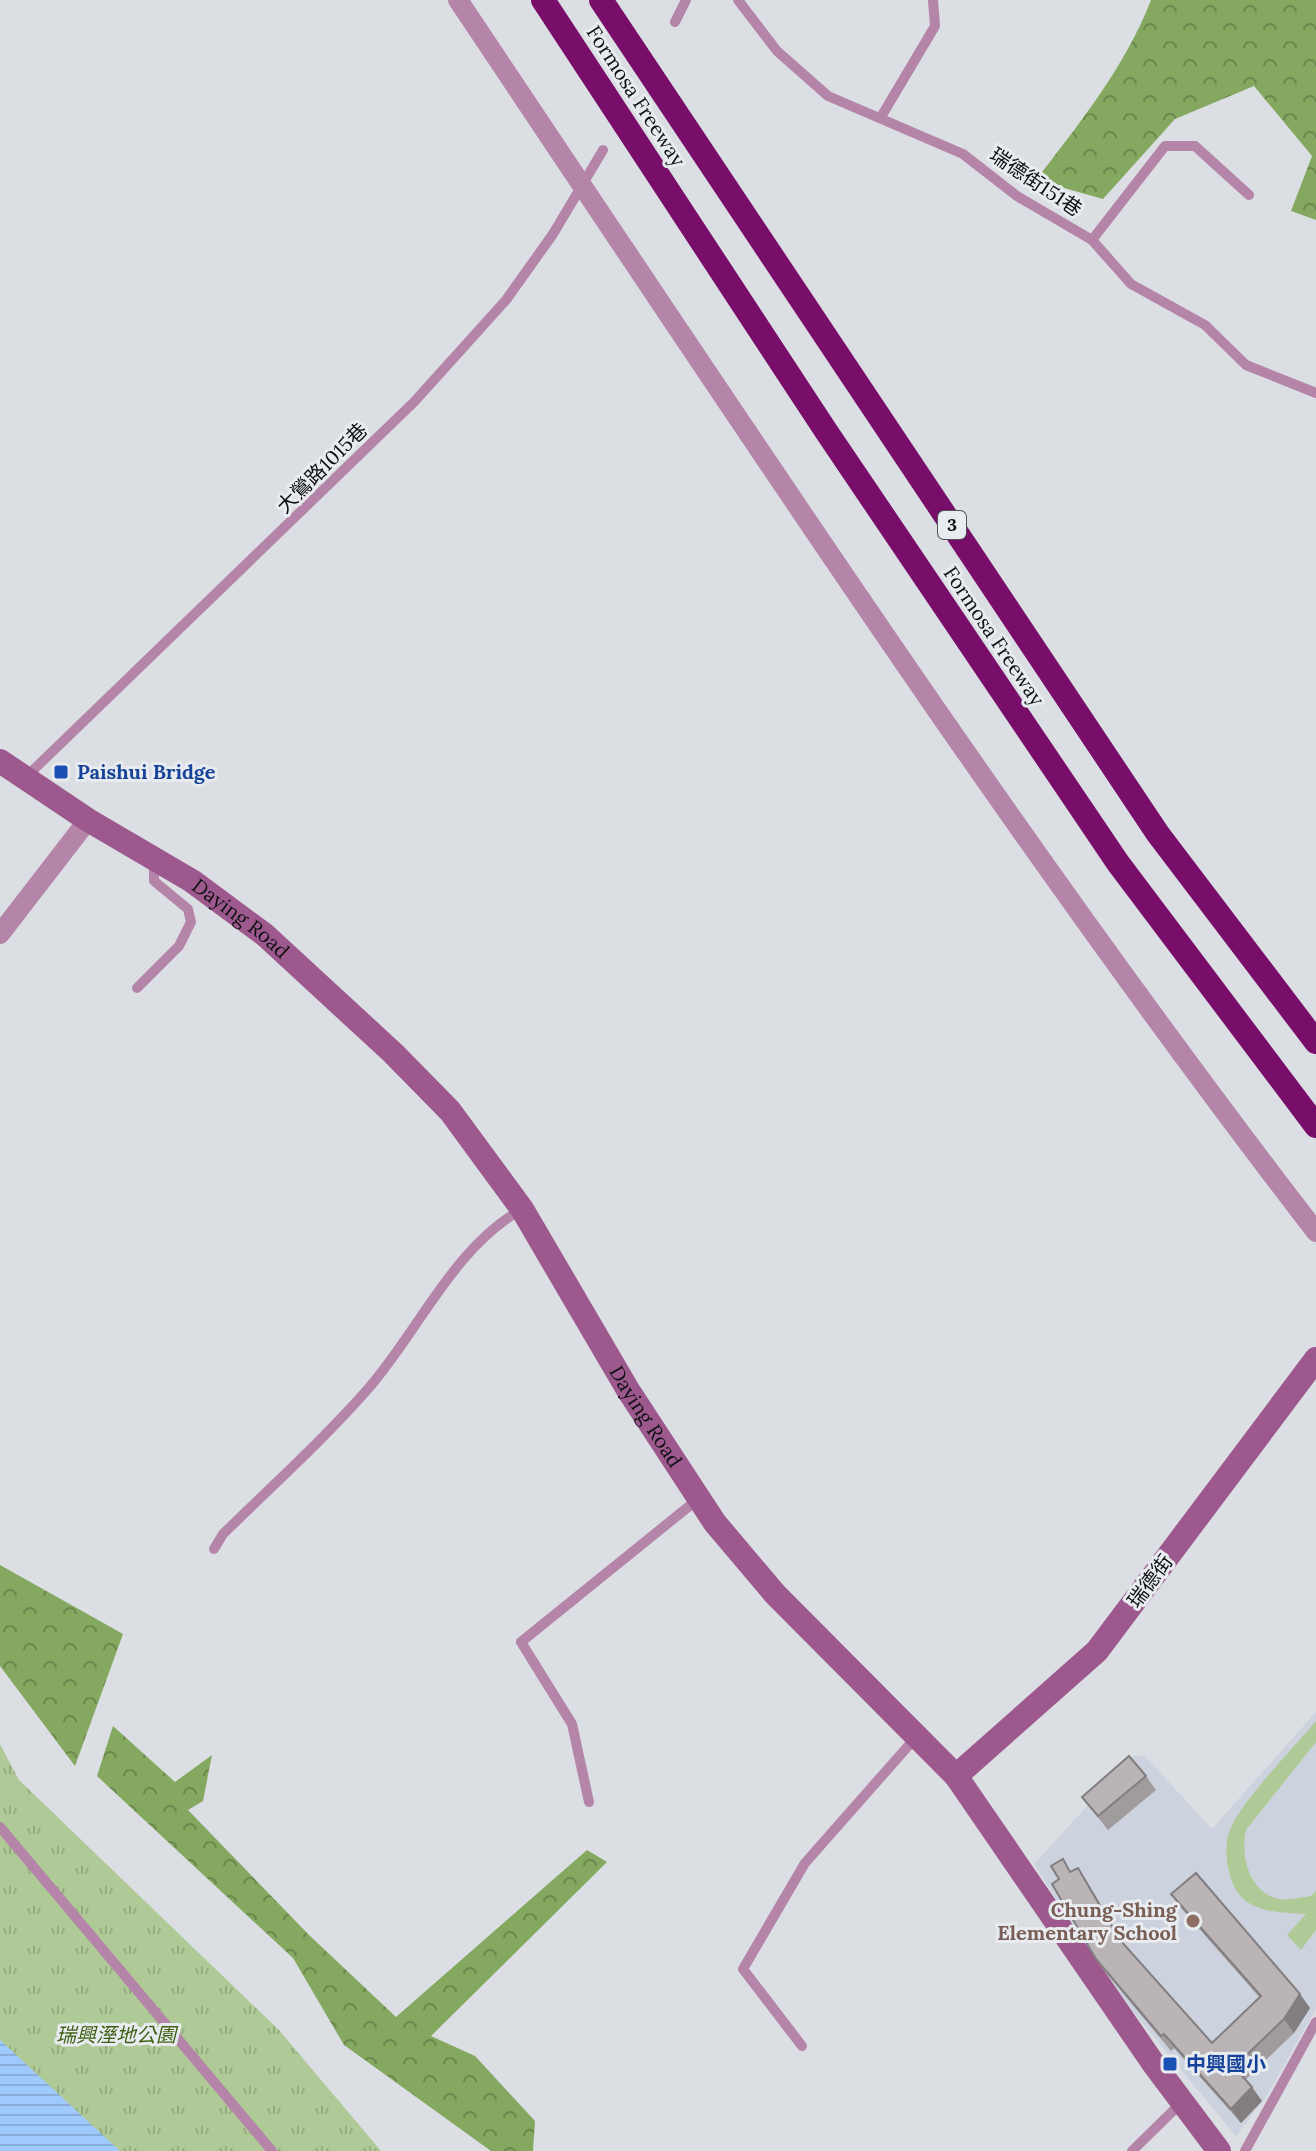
<svg xmlns="http://www.w3.org/2000/svg" width="1316" height="2151" font-family="Lora,'Noto Sans TC',serif">
<defs>
<pattern id="forest-crowns" width="20" height="18" patternUnits="userSpaceOnUse" patternTransform="scale(2)"><rect width="20" height="18" fill="#84a85f"/><path d="M2 6a3 3 0 1 1 6 0M12 15a3 3 0 1 1 6 0" fill="none" stroke="#6a874d"/></pattern>
<pattern id="park-tufts" width="24" height="20" patternUnits="userSpaceOnUse" patternTransform="scale(2)"><rect width="24" height="20" fill="#afc997"/><path d="M3 7l-1-3M5 7V3M7 7l1-3M15 17l-1-3M17 17v-4M19 17l1-3" fill="none" stroke="#95ac81"/></pattern>
<pattern id="water-rules" width="6" height="5" patternUnits="userSpaceOnUse" patternTransform="scale(2)"><rect width="6" height="5" fill="#a0cafe"/><path d="M0 2.5h6" fill="none" stroke="#89acd9"/></pattern>
</defs>
<rect width="100%" height="100%" fill="#dbdee3"/>
<!-- built -->
<polygon fill="#ccd3de" points="1316,1712 1316,2009 1266,2097 1236,2136 1105,1978 1034,1864 1134,1755 1145,1756 1212,1829"/>
<!-- green -->
<path fill="#afc997" d="M1316,1721v21l-70,88c-6,25 3,63 33,69 10,2 22,-2 32,-3l5,-5v39l-15,20 -14,-15 19,-21c-33,-2 -65,-1 -76,-38 -4,-16 -6,-33 1,-49 12,-27 64,-81 85,-106z"/>
<!-- forest -->
<g fill="url(#forest-crowns)">
<path d="M1151,0h165v220l-25,-9 21,-55 -58,-70 -79,33 -72,80 -67,-19c43,-56 89,-113 115,-180z"/>
<polygon points="0,1565 123,1634 75,1766 0,1666"/>
<polygon points="113,1726 175,1782 212,1755 203,1801 188,1810 308,1934 396,2017 587,1850 607,1862 431,2036 475,2056 535,2121 533,2151 491,2151 344,2045 293,1958 97,1776"/>
</g>
<!-- park -->
<polygon fill="url(#park-tufts)" points="0,1744 19,1780 279,2030 381,2151 0,2151"/>
<!-- water -->
<polygon fill="url(#water-rules)" points="0,2040 120,2151 0,2151"/>
<g fill="none" stroke-linecap="round" stroke-linejoin="round">
<!-- lane -->
<g stroke="#b585a9" stroke-width="10">
<polyline points="738,0 777,51 828,96 963,154 1017,196 1092,240 1131,284 1205,325 1246,365 1316,393"/>
<polyline points="675,22 686,0"/>
<polyline points="881,117 935,26 933,0"/>
<polyline points="1092,240 1165,146 1195,146 1249,195"/>
<polyline points="26,777 414,402 506,300 553,234 603,150"/>
<polyline points="137,988 179,946 191,922 188,909 154,881 154,859"/>
<path d="M214,1549l9,-15c48,-47 99,-93 144,-144 52,-59 85,-141 155,-181"/>
<polyline points="589,1802 572,1724 521,1642 698,1499"/>
<polyline points="0,1827 272,2151"/>
<polyline points="802,2046 743,1969 805,1863 917,1736"/>
<polyline points="1132,2151 1182,2102"/>
<polyline points="1245,2151 1316,2022"/>
</g>
<!-- street -->
<g stroke="#b585a9" stroke-width="20">
<path d="M458,0c279,416 552,835 858,1232"/>
<polyline points="0,934 88,820"/>
</g>
<!-- secondary -->
<g stroke="#9d598e" stroke-width="24">
<path id="s1" d="M0,761l88,59 104,61 73,54 128,118 57,58 72,98 106,181 87,133 60,71 181,182 197,287 66,88"/>
<polyline points="956,1776 1097,1651 1316,1359"/>
</g>
<!-- highway -->
<g stroke="#790d6a" stroke-width="24">
<polyline points="543,0 826,431 1118,863 1316,1126"/>
<polyline points="601,0 1158,834 1316,1042"/>
</g>
</g>
<!-- wall -->
<g fill="#a09b9d">
<polygon points="1146,1776 1156,1790 1108,1830 1082,1797"/>
<polygon points="1078,1868 1087,1882 1124,1945 1212,2043 1260,1998 1181,1908 1171,1894 1310,2008 1294,2033 1245,2080 1262,2101 1241,2123 1174,2048 1171,2051 1106,1973 1096,1959 1059,1879"/>
</g>
<!-- shaded-wall -->
<g fill="#827e7f">
<polygon points="1078,1868 1087,1882 1130,1954 1120,1940"/>
<polygon points="1300,1994 1310,2008 1294,2033 1284,2019"/>
<polygon points="1252,2087 1262,2101 1241,2123 1231,2109"/>
</g>
<!-- building -->
<g fill="#bab4b6" stroke="#827e7f" stroke-width="2">
<polygon points="1129,1756 1146,1776 1098,1816 1082,1797"/>
<polygon points="1063,1859 1070,1872 1078,1868 1120,1940 1212,2043 1261,1996 1171,1894 1196,1873 1300,1994 1284,2019 1234,2067 1252,2087 1231,2109 1164,2034 1161,2036 1096,1959 1052,1884 1059,1879 1051,1866"/>
</g>
<!-- markers -->
<g fill="#1a4fb4" stroke="#e8ecf0" stroke-width="3">
<rect x="53" y="764" width="16" height="16" rx="4"/>
<rect x="1162" y="2056" width="16" height="16" rx="4"/>
</g>
<circle fill="#8d6e63" stroke="#e8ecf0" stroke-width="3" cx="1193" cy="1921" r="8"/>
<g text-anchor="middle" stroke-width="6" stroke-linejoin="round" paint-order="stroke">
<!-- shield labels -->
<rect fill="#e8ecf0" stroke="#505254" stroke-width="2" x="938" y="511" width="28" height="28" rx="6"/>
<g font-size="18" font-weight="bold" fill="#0f1011">
<text x="952" y="531">3</text>
</g>
<!-- street labels -->
<g font-size="20" fill="#0f1011" stroke="#e8ecf0">
<text transform="translate(636 96) rotate(57)" y="7">Formosa Freeway</text>
<text transform="translate(1036 182) rotate(34)" y="7">瑞德街151巷</text>
<text transform="translate(322 468) rotate(-45)" y="7">大鶯路1015巷</text>
<text transform="translate(994 636) rotate(56)" y="7">Formosa Freeway</text>
<text dy="7" stroke="none"><textPath href="#s1" startOffset="288">Daying Road</textPath></text>
<text dy="7" stroke="none"><textPath href="#s1" startOffset="936">Daying Road</textPath></text>
<text transform="translate(1150 1581) rotate(-53)" y="7">瑞德街</text>
</g>
<!-- transit labels -->
<g font-size="20" font-weight="bold" fill="#164399" stroke="#e8ecf0" text-anchor="start">
<text x="77" y="779">Paishui Bridge</text>
<text x="1186" y="2071">中興國小</text>
</g>
<!-- education labels -->
<g font-size="20" font-weight="bold" fill="#785e54" stroke="#e8ecf0" text-anchor="end">
<text x="1177" y="1917">Chung-Shing<tspan x="1177" dy="23">Elementary School</tspan></text>
</g>
<!-- park labels -->
<g font-size="20" font-style="italic" fill="#3e5f11" stroke="#e8ecf0">
<text x="116" y="2042">瑞興溼地公園</text>
</g>
</g>
</svg>
